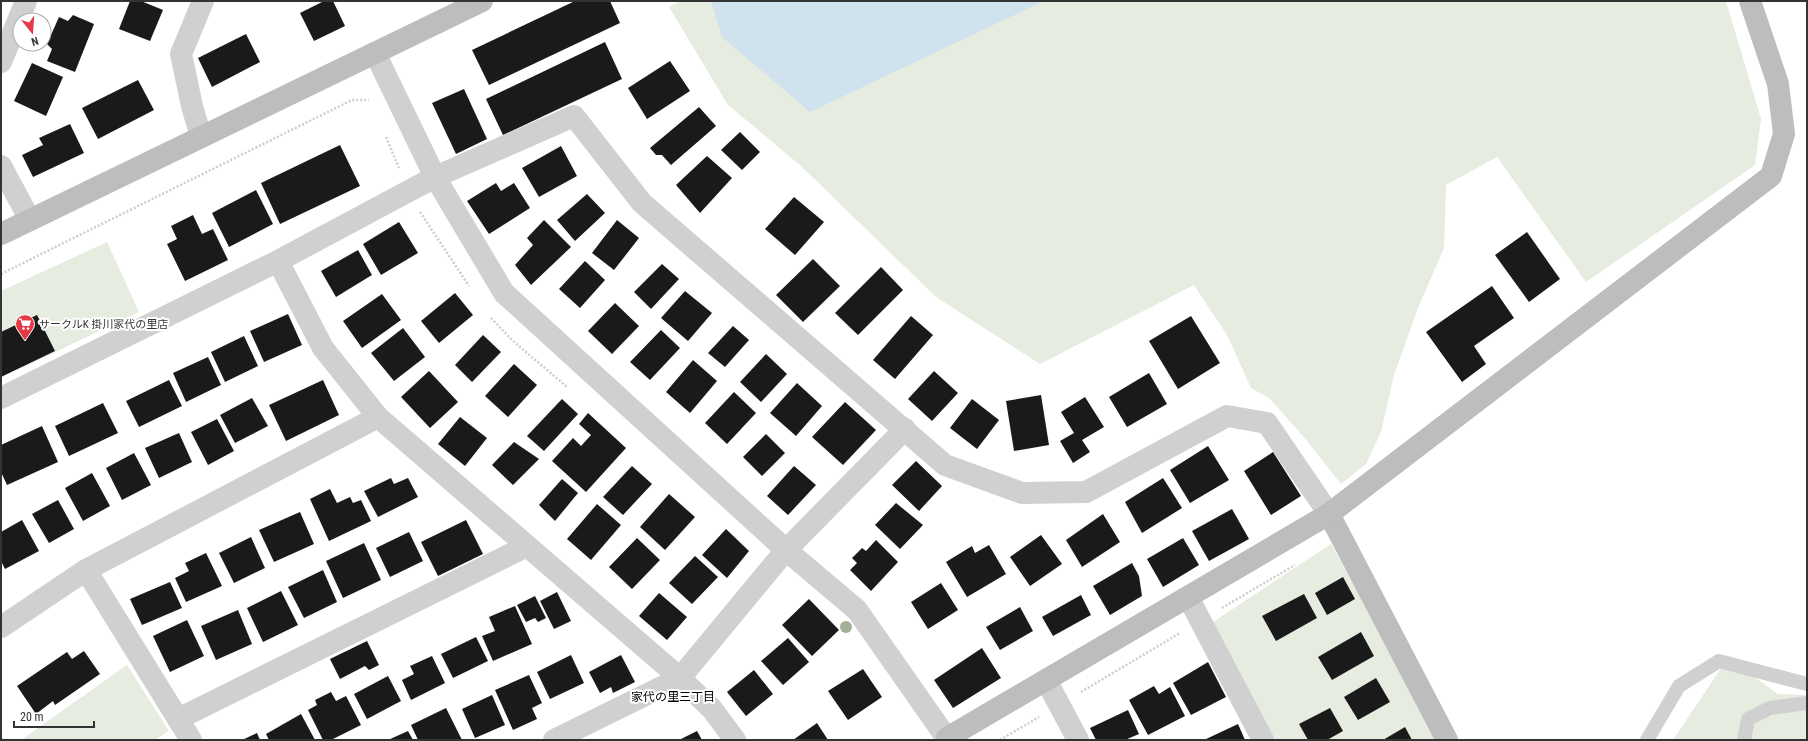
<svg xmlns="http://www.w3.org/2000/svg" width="1808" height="741" font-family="'Roboto Condensed','Noto Sans JP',sans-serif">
<rect width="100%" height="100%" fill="#fff"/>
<!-- green -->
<g fill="#e6ecdf">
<polygon points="681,1 1726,1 1761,119 1755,165 1586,282 1497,157 1446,185 1444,248 1418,308 1394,375 1381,432 1366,464 1341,484 1303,436 1269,398 1251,388 1227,335 1194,285 1040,364 936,297 801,166 728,105 669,7"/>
<polygon points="107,242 139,312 22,368 1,333 1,291"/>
<polygon points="1331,544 1440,740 1263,740 1204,628"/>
<polygon points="1728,658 1778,694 1807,695 1807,740 1673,740"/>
<polygon points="127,665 169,731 155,740 21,740"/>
</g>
<!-- water -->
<polygon fill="#cfe2ee" points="711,1 1044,1 810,112 722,37"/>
<!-- building -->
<g fill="#1a1a1a">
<polygon points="130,1 141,1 163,10 150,41 119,29"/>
<polygon points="324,1 333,1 345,26 314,41 300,13"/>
<polygon points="575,1 610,1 620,23 489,85 472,50"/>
<polygon points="73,15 94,24 75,72 47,61 52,49 47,44 59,17 68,21"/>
<polygon points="246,34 260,62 212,87 198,58"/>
<polygon points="605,42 622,79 503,135 486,99"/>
<polygon points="670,61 690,91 647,119 628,88"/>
<polygon points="32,63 63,77 46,116 14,101"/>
<polygon points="138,80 154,110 98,139 82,108"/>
<polygon points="464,89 487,139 456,154 432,103"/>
<polygon points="699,107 716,126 671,165 662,155 656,155 650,148"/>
<polygon points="70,124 84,153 33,177 22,155 43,145 39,138"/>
<polygon points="740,132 760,152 742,170 721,150"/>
<polygon points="340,145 360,186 280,224 261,183"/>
<polygon points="561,146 577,176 539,197 522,168"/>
<polygon points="707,156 732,178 700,213 676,185"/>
<polygon points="496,183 501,191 514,183 530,208 489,234 467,201"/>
<polygon points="256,190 273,224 229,247 212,213"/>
<polygon points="587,194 605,213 575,241 557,220"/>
<polygon points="794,197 824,222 795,255 765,229"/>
<polygon points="193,215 202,234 213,229 228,260 185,281 167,244 177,239 171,226"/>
<polygon points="544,220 571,247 531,285 515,265 533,245 527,238"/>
<polygon points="617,220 639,238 614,270 592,253"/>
<polygon points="399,222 418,253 381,275 363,244"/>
<polygon points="1527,232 1560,279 1529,302 1495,255"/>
<polygon points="358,250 372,275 336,297 321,271"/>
<polygon points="813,259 840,286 803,322 776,295"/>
<polygon points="585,261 605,280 580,308 559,289"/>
<polygon points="662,264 679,279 651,309 634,292"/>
<polygon points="881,267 903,290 858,335 835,313"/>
<polygon points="1492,286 1514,318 1474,346 1486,364 1462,382 1426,332"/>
<polygon points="685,291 712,313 688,341 661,318"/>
<polygon points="455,293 473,315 439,343 421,321"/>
<polygon points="382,294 401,320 362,348 343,321"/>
<polygon points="615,303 639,326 612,354 588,331"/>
<polygon points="288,314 302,345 264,362 250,331"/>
<polygon points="37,315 55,351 1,377 1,332"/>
<polygon points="911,316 933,335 895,379 873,360"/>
<polygon points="1191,316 1220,363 1178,389 1149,341"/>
<polygon points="733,326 749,340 725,367 708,353"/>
<polygon points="403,328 425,357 394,381 371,353"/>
<polygon points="661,330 680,348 650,380 630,362"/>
<polygon points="483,335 501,352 472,382 455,365"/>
<polygon points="244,336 258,366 225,382 211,352"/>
<polygon points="766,354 787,374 761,402 740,382"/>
<polygon points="208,357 221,385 186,402 173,373"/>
<polygon points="693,360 717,381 690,413 666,392"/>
<polygon points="514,364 537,385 508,417 485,396"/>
<polygon points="429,371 458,402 430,428 401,397"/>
<polygon points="934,371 958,393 932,421 908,399"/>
<polygon points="1149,373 1167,404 1127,427 1109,397"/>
<polygon points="169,380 182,406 139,427 126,401"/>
<polygon points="323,380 339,415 286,441 269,405"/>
<polygon points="797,383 822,406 796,436 770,413"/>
<polygon points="734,392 756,413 727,444 705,423"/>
<polygon points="1041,395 1049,445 1014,451 1006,401"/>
<polygon points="1085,397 1104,427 1082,440 1090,452 1073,463 1060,441 1074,433 1061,412"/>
<polygon points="252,398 268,426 235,443 220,415"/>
<polygon points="562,399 578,414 544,451 527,436"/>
<polygon points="972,399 999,420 977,449 950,428"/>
<polygon points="845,402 876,430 843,465 812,437"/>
<polygon points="103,403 118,433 69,456 55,426"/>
<polygon points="588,413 626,448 586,492 552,461 573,438 581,446 591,435 579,424"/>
<polygon points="460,417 487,438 465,466 438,444"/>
<polygon points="217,419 234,451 208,465 191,432"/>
<polygon points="42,426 58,462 7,485 1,472 1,445"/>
<polygon points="179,433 192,462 159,478 145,448"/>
<polygon points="766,434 785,453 762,476 743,457"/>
<polygon points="514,442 539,459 513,485 492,465"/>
<polygon points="1208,446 1229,480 1190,503 1170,470"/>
<polygon points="1273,452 1301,496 1271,515 1244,471"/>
<polygon points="134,453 151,485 122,500 106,468"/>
<polygon points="916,461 942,486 919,511 892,485"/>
<polygon points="632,466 652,484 623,515 603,497"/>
<polygon points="794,466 816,485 788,515 767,496"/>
<polygon points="92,473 110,506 83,521 65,488"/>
<polygon points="391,478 394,484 408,478 418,497 378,517 364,491"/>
<polygon points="1163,478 1182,508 1142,533 1125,502"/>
<polygon points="562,479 578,493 555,521 539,505"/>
<polygon points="330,489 337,503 350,497 353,503 361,500 371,521 329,541 310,499"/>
<polygon points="669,494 695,517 665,550 640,527"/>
<polygon points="58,500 74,529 49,543 32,514"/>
<polygon points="896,503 923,525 900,549 875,525"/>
<polygon points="597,504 621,525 591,560 567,539"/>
<polygon points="1232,509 1249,539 1209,561 1192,531"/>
<polygon points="300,512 314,544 274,562 259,530"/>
<polygon points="1103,514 1120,542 1082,567 1066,540"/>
<polygon points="22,520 39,551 5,569 1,561 1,532"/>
<polygon points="466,520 483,554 438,576 421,542"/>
<polygon points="726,529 749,551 727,578 702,555"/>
<polygon points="409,532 423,561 390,577 376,548"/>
<polygon points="1041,535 1062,564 1030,586 1010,557"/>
<polygon points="251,537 265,568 234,583 219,553"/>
<polygon points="637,538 660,560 632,589 609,567"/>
<polygon points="1183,538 1199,565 1163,587 1147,559"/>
<polygon points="876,540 898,562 871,591 850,570 857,563 852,558 862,548 866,551"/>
<polygon points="364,543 381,580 343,598 326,561"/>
<polygon points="989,545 1006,574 967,597 946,562 972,546 975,553"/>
<polygon points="206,553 222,586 186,602 175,578 189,571 185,563"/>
<polygon points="695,556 718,577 692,604 669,583"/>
<polygon points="1132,563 1139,576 1142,596 1110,615 1093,586"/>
<polygon points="323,570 337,602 304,618 288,587"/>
<polygon points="1343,577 1355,599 1327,615 1315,593"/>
<polygon points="170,582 182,608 142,625 130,599"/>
<polygon points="941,583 958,610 928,629 911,602"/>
<polygon points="281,591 298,625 263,642 247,608"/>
<polygon points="557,592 571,621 554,629 540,601"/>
<polygon points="659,593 687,617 667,640 639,616"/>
<polygon points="1304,594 1317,618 1276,641 1262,616"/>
<polygon points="1081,595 1091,615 1053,636 1042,617"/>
<polygon points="535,596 546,618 538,622 535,618 526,622 517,605"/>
<polygon points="809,599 839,630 812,656 782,625"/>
<polygon points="515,606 532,644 493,661 482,636 495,631 489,617"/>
<polygon points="1020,607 1033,631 1000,650 986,627"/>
<polygon points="238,610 252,644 216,660 201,626"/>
<polygon points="187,620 204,656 170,672 153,636"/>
<polygon points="1361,632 1374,656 1332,680 1318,657"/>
<polygon points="476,637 488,661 453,678 441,654"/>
<polygon points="788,638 809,662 783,685 761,661"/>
<polygon points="367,641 379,665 369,670 365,666 340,679 330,659"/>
<polygon points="982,648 1001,678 953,708 934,680"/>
<polygon points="84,651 100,674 55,705 53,701 36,714 17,686 67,652 72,659"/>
<polygon points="571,655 584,683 550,699 537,672"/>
<polygon points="621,655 635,682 613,693 611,687 600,693 589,672"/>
<polygon points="432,656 445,683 411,700 402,680 414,674 410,666"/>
<polygon points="1208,662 1226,697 1191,715 1173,683"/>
<polygon points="863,669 882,697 848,720 828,691"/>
<polygon points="754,670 773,694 746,716 727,692"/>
<polygon points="529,675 542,703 532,708 537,719 513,730 495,690"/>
<polygon points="388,676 401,701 367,719 354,694"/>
<polygon points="1376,678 1390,702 1358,720 1344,697"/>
<polygon points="1154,686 1159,694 1170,687 1185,716 1148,735 1129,700"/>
<polygon points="331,692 336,701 346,696 361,725 331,740 323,740 308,710 317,705 315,700"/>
<polygon points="492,695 505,725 475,738 462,709"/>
<polygon points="446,708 462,740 418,740 411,725"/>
<polygon points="1330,708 1343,731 1327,740 1308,740 1299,724"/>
<polygon points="1128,710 1139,734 1125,740 1096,740 1090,728"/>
<polygon points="301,714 315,740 269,740 266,734"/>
<polygon points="817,723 828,740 793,740"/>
<polygon points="1238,724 1245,740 1204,740"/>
<polygon points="1405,727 1412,740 1383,740"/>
<polygon points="408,731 413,740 388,740"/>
<polygon points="697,731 702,740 679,740"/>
<polygon points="257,733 260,740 242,740"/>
</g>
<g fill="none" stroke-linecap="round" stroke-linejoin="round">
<!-- path -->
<g stroke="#cdcdcd" stroke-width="2.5" stroke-dasharray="2 2" stroke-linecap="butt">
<polyline points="386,137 399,168"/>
<polyline points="420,212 469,286"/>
<polyline points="1,274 352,100 369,100"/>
<polyline points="491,318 513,341 567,387"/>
<polyline points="1222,608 1295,565"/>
<polyline points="1081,692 1180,633"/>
<polyline points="1,738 3,740"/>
<polyline points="1000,740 1039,717"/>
</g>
<!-- lane -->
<g stroke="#d0d0d0" stroke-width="14">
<polyline points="1647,740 1679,686 1719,661 1807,684"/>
<polyline points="1744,740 1748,719 1770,708 1807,703"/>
</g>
<!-- street -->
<g stroke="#d0d0d0" stroke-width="22">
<polyline points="375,53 435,177 504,293 786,550 857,610 948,740"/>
<polyline points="1,62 26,1"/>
<polyline points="201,137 192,106 181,54 203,1"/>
<polyline points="1,166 30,220"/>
<polyline points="278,261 323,348 378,417 680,678 712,709 735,740"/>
<polyline points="1,398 278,261 435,177 574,116 642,203 945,465 1022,493 1086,492 1227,416 1267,423 1329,514"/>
<polyline points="86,570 191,740"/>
<polyline points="1188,597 1263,740"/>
<polyline points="1,627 86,570 378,417"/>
<polyline points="1046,680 1078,740"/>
<polyline points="178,719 527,546"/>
<polyline points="554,740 680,678 786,550 905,429"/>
</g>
<!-- secondary -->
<g stroke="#bdbdbd" stroke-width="22">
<polyline points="1,234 482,1"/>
<polyline points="1329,514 1447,740"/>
<polyline points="947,738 1329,514 1771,176 1784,134 1778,84 1750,1"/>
</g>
</g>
<!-- trees -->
<circle fill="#a2b095" cx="846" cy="627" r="6"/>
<!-- icons -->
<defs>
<symbol id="supermarket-pin" viewBox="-11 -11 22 30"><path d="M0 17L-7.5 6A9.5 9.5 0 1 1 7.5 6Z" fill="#e63946" stroke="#fff"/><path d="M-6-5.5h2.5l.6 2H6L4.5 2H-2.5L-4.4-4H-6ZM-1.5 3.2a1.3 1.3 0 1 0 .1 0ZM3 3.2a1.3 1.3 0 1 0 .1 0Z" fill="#fff"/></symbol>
</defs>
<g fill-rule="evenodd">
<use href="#supermarket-pin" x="14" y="313" width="22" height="30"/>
</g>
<g text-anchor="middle" stroke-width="4" stroke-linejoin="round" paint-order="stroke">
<!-- poi labels -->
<g font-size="11" fill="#333" stroke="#fff" text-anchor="start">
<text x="39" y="328">サークルK 掛川家代の里店</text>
</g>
<!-- neighbourhood labels -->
<g font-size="12" fill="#000" stroke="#fff">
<text x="673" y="701">家代の里三丁目</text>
</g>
</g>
<!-- border -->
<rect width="1808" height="741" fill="none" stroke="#333333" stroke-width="4"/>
<!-- north arrow -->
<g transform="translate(32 32) rotate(163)"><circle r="19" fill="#ffffff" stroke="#adadad"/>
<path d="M0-3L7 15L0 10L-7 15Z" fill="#e63946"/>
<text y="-6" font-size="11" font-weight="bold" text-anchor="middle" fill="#333333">N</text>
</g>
<!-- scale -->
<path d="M14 721v6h80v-6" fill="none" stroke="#333333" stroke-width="2"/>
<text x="20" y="721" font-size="12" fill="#333333" stroke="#ffffff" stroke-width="3" paint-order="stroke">20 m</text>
</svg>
